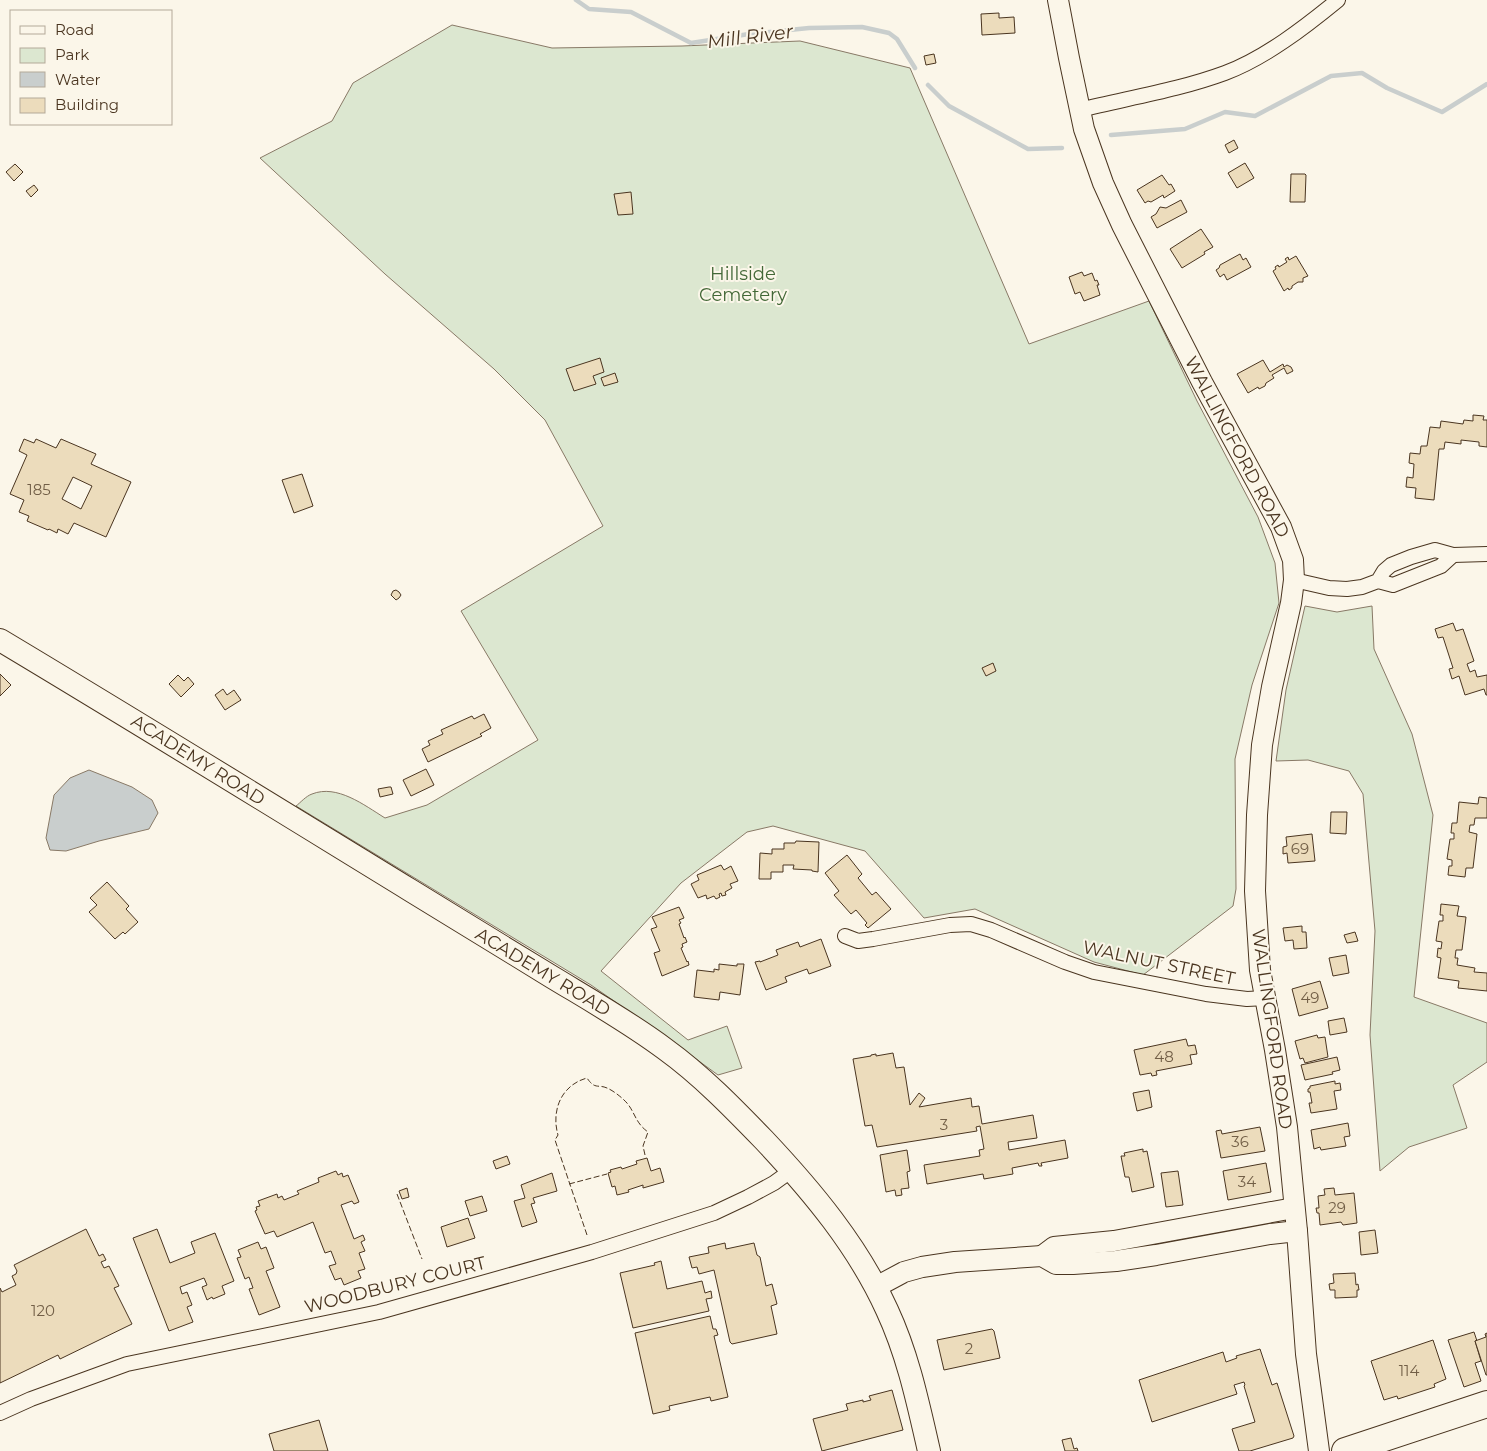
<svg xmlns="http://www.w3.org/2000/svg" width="1487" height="1451" font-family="Montserrat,sans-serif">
<rect width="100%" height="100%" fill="#fbf6e9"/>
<!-- green -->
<g fill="#dce7d0" stroke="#887966">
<path d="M452,25l100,23 130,-2 118,-5 110,27 119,276 120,-43 48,100 61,116 17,46 4,40 -27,82 -17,74 1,130 -3,17 -90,69 -49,-13 -119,-53 -51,9 -59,-67 -92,-25 -26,6 -66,51 -80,88 87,69 39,-14 15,42 -24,7 -48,-35 -79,-55 -295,-179c4,-3 10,-10 16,-12 25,-10 52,11 73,24l42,-13 111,-65 -77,-129 142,-85 -58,-106 -51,-51 -109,-95 -125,-116 72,-37 21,-38z"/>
<polygon points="1305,606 1337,612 1372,606 1374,649 1412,734 1433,815 1414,997 1487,1023 1487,1062 1453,1085 1467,1128 1409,1147 1380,1171 1370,1035 1375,931 1363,794 1349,771 1308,760 1276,761 1286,690"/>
</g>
<!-- water -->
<polygon fill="#c9cecd" stroke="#887966" points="89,770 132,787 152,800 158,813 149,829 99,841 66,851 50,850 46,838 54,795 70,778"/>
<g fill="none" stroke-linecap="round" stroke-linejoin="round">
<!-- stream -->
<g stroke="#c9cecd" stroke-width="4.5">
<polyline points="576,0 589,9 631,12 691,43 749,34 809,28 862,27 889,33 897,39 915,68"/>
<polyline points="928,85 949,106 1028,149 1062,148"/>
<polyline points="1111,135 1185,129 1225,112 1255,116 1331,76 1362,73 1387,88 1442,112 1487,84"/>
</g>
</g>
<!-- building -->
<g fill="#ecdcbc" stroke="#4a3520" fill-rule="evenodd">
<polygon points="999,13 999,18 1014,17 1015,33 982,35 981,14"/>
<polygon points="934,54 936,63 926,65 924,56"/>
<polygon points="1234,140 1238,148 1229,153 1225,145"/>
<polygon points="1245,163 1254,178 1237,188 1228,173"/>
<polygon points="15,164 23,172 14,181 6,172"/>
<polygon points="1291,174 1305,174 1306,175 1305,202 1290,202"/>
<polygon points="1162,175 1169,185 1171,184 1175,191 1164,198 1163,195 1151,202 1148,201 1145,203 1137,190"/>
<polygon points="34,185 38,190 31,197 26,191"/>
<polygon points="631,192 633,214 618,215 614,194"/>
<polygon points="1181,200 1187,212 1157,228 1151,217 1156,214 1160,207 1166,208"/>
<polygon points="1201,229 1213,247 1204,252 1205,254 1182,268 1170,249"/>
<polygon points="1240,254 1243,260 1246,258 1251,267 1227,280 1224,274 1220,277 1216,270 1219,268 1220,265"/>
<polygon points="1296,256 1308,276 1303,278 1303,282 1298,282 1292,286 1292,288 1289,290 1288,288 1284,291 1273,271 1276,269 1275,267 1278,265 1279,267 1287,262 1285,259 1288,257 1289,260"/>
<polygon points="1082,272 1084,276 1092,273 1095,281 1097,280 1099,285 1097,285 1100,295 1084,301 1080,292 1075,294 1069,277"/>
<polygon points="600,358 604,372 593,376 596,384 574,391 566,369"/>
<polygon points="1263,360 1270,372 1283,364 1284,367 1287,365 1291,367 1293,371 1287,374 1284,368 1272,375 1274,378 1266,383 1265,386 1259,389 1258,387 1248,393 1237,374"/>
<polygon points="615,373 618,382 604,386 601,378"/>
<polygon points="1473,415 1484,416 1483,420 1487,420 1487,447 1479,446 1479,442 1461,440 1461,444 1445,442 1444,449 1439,449 1434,500 1415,498 1416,488 1406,487 1407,477 1413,478 1414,464 1409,463 1410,453 1420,454 1421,446 1427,446 1430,427 1440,428 1441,421 1463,424 1464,420 1473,421"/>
<path d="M24,439l10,4 2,-4 20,9 5,-9 35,15 -5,10 40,18 -25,55 -32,-14 -6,11 -10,-5 -1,4 -8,-4 -1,1 -21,-9 2,-5 -10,-4 5,-12 -14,-6 17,-39 -8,-4zM73,477l19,9 -11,23 -19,-10z"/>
<polygon points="302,474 313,506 294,513 282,480"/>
<polygon points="396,590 399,592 401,595 399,598 396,600 391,595 393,591"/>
<polygon points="1453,623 1456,631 1463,629 1474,661 1467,664 1470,672 1475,670 1477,677 1487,675 1487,695 1486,695 1484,689 1465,695 1459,676 1452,679 1449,669 1453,668 1443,637 1438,638 1435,629"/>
<polygon points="993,663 996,671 986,676 982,668"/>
<polygon points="0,674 11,685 0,696"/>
<polygon points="178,675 184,681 188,677 194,684 181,697 169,684"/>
<polygon points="223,689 227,695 234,690 241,700 225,710 215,695"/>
<polygon points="484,714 491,728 480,734 482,736 428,762 422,749 430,745 428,741 443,734 441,730 472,716 474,719"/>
<polygon points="426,769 434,785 411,796 403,780"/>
<polygon points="389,787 391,787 393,794 380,797 378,789"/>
<polygon points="1479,797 1487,798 1487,818 1475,818 1474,825 1470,825 1469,832 1477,834 1473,868 1466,868 1465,877 1448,875 1449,866 1452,866 1452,860 1447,859 1450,839 1454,839 1454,833 1451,833 1452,823 1457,823 1459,802 1478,804"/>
<polygon points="1331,812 1347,812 1346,834 1330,833"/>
<polygon points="1312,834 1315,861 1288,863 1287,853 1283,854 1283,847 1287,846 1286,837"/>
<polygon points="796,841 819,842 818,872 812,871 812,870 793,869 794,865 783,865 783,872 771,872 771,879 759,879 760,853 772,854 772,849 784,849 784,843 795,843"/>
<polygon points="847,855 862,874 858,878 872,895 876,892 891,909 868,928 865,925 867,923 856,910 851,914 834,895 839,891 825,873"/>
<polygon points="721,865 724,870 731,866 738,881 730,884 732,888 725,892 726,895 722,896 721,893 719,894 720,897 716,899 714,896 707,899 706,895 698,898 691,884 699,880 697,875"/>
<polygon points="107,882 129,906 126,909 138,922 125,934 123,932 115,939 89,912 97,905 90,898"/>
<polygon points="1441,904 1459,906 1457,916 1466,917 1462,950 1456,950 1455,958 1458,958 1457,965 1475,968 1474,972 1487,973 1487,991 1458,988 1459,981 1438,978 1441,958 1437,957 1438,948 1441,949 1442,942 1436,941 1439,921 1443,921 1443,915 1440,915"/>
<polygon points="679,907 684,918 679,920 681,923 679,924 684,938 685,937 687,942 682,944 683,947 681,948 687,962 688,961 689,965 662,976 654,953 660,951 651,929 657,927 652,917"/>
<polygon points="1302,926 1302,932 1306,932 1307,948 1294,949 1293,940 1285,941 1283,928"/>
<polygon points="1355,932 1358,941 1347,943 1344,935"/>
<polygon points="821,939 831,966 809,974 807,969 785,977 787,982 766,990 755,962 760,961 760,962 778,955 776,950 798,942 800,947"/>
<polygon points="1346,955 1349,973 1333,976 1329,958"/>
<polygon points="719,964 737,966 737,964 744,964 740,995 720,992 719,1000 694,997 697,970 714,972 714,969 719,970"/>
<polygon points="1320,981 1328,1008 1299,1016 1292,989"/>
<polygon points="1344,1018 1347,1032 1330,1035 1328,1021"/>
<polygon points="1317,1035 1318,1038 1325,1037 1328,1057 1305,1063 1303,1058 1300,1059 1295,1041"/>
<polygon points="1186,1039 1188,1046 1195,1045 1197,1054 1190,1055 1192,1064 1156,1071 1157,1075 1152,1076 1151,1073 1140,1075 1134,1050"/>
<polygon points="893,1053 896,1068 904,1067 910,1105 919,1093 925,1098 919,1107 971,1098 972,1107 979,1106 982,1124 1033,1115 1037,1138 1008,1142 1009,1150 1065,1140 1068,1158 1041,1163 1042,1166 1039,1166 1038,1163 1012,1168 1013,1174 984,1179 983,1174 927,1184 924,1165 980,1156 979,1150 984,1149 980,1126 976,1127 977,1131 877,1147 872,1125 865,1126 853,1059 871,1056 871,1055 876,1054 876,1056"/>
<polygon points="1337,1057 1340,1070 1332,1072 1333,1074 1305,1080 1301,1065"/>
<polygon points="1335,1081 1335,1084 1340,1083 1341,1090 1334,1091 1337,1109 1311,1113 1309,1103 1312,1103 1310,1092 1308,1092 1308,1089 1310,1088 1310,1086"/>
<polygon points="1149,1090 1152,1107 1137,1111 1133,1093"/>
<polygon points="1348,1123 1350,1136 1344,1137 1346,1146 1321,1150 1320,1147 1314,1149 1311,1130"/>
<polygon points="1260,1127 1265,1151 1221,1158 1216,1131 1221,1130 1222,1134"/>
<polygon points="1143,1149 1143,1152 1147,1151 1154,1187 1132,1192 1129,1177 1125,1177 1121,1156 1125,1156 1124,1153"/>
<polygon points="907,1150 910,1171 907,1172 909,1188 901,1189 902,1195 896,1196 895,1190 886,1192 880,1155"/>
<polygon points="507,1156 510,1164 496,1169 493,1161"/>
<polygon points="647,1158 651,1171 660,1168 664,1182 643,1188 643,1185 628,1190 629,1192 617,1195 615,1186 612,1187 608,1173 611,1172 610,1170 621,1167 622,1169 637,1164 636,1161"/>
<polygon points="1266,1163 1271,1192 1228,1200 1223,1171"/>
<polygon points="336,1171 338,1175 342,1173 343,1177 348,1175 359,1202 354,1204 352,1201 341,1205 354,1239 363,1235 365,1240 361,1242 365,1251 359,1253 365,1269 358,1271 361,1278 344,1285 341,1278 335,1280 329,1266 336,1264 331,1251 325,1253 313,1222 277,1237 274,1231 265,1234 255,1211 257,1210 256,1207 260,1206 258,1201 277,1194 278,1198 282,1196 284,1200 299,1194 297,1191 319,1182 318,1178"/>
<polygon points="1178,1171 1183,1205 1166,1207 1161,1173"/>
<polygon points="552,1173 557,1191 533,1198 535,1203 531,1204 537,1222 522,1227 514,1201 525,1198 521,1185"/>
<polygon points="407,1188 409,1197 402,1199 399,1191"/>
<polygon points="1334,1188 1335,1195 1354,1193 1357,1223 1343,1225 1341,1222 1320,1225 1319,1213 1317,1213 1316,1208 1319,1208 1318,1196 1325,1195 1324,1189"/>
<polygon points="482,1196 487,1211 470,1216 465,1201"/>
<polygon points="468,1218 475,1238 447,1247 441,1227"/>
<polygon points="86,1229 99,1256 103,1254 106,1260 101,1262 104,1268 109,1266 119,1286 114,1288 132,1324 60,1359 58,1355 0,1383 0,1288 2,1292 16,1285 12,1276 16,1274 17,1271 14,1265"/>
<polygon points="157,1229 170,1263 195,1253 191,1242 215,1233 234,1281 222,1286 225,1294 213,1299 212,1297 207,1300 202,1287 207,1285 204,1278 180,1287 182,1294 187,1292 192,1305 187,1307 193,1322 169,1331 133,1238"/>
<polygon points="1375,1230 1378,1253 1361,1255 1359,1232"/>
<polygon points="258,1242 261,1249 266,1247 274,1268 266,1271 280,1307 259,1315 249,1289 253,1288 249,1277 245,1279 237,1258 241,1257 238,1250"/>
<polygon points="725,1243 726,1249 754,1243 757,1255 760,1257 766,1286 772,1284 777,1304 771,1306 777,1334 732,1344 730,1342 714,1270 699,1274 697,1267 692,1268 689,1257 709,1253 708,1247"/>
<polygon points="661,1261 667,1289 702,1281 705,1293 711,1291 712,1298 706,1299 709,1311 633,1328 620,1273 655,1265 654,1263"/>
<polygon points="1355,1273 1356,1285 1358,1284 1359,1290 1357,1290 1357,1297 1335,1298 1335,1290 1330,1290 1329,1284 1334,1283 1333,1274"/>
<polygon points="710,1316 713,1329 716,1329 718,1335 714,1336 728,1397 711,1401 710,1397 669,1406 670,1410 653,1414 635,1333"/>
<polygon points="992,1329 994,1331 1000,1358 944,1370 937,1340"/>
<polygon points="1474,1332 1477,1341 1475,1341 1481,1361 1475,1363 1481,1381 1464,1387 1448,1340"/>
<polygon points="1487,1333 1487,1375 1486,1375 1475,1341 1486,1337 1485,1334"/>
<polygon points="1433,1340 1446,1379 1434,1384 1435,1387 1398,1399 1397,1396 1384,1400 1371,1361"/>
<polygon points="1260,1349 1272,1385 1277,1383 1294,1436 1293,1438 1250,1451 1239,1451 1232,1429 1255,1422 1244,1386 1245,1385 1244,1382 1234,1385 1237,1394 1152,1422 1139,1380 1223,1352 1226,1362 1237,1358 1236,1356"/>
<polygon points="892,1390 903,1430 822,1451 813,1419 848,1410 846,1404 863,1400 863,1402 871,1400 869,1396"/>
<polygon points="319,1420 328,1451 274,1451 269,1434"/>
<polygon points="1071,1438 1074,1449 1077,1448 1078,1451 1065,1451 1062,1440"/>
</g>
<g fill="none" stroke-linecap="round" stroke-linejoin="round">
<defs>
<g id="street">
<path d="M1080,110c48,-12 99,-20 145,-37 40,-15 80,-46 113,-73"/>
<polyline points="1453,555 1487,554"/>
<polyline points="1294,580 1329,588 1347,589 1362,587 1378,581 1393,585 1441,566 1453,555 1435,550 1411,557 1391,565 1384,571 1378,581"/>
<polyline points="845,936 858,941 873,939 950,925 971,924 991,930 1065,962 1094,972 1206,994 1247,999 1266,998"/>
<polyline points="0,1413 31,1399 127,1364 379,1312 592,1252 714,1213 748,1197 774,1183 792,1170"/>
</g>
<g id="secondary">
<polyline points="1058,0 1069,58 1084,129 1103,183 1122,225 1202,382 1281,527 1293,560 1294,580 1291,603 1272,687 1262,745 1257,815 1255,891 1260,970 1275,1050 1287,1127 1297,1231 1306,1354 1319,1451"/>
<polyline points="1042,1256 1054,1247 1114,1241 1294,1208"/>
<polyline points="876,1287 904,1272 922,1267 955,1262 1042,1256 1056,1264 1073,1264 1116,1261 1156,1255 1270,1234 1297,1231"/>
</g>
<path id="primary" d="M0,640c137,82 273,166 410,250 47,29 94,58 142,87 38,23 77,45 113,72 36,26 68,59 99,91 48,51 94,106 123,170 21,45 31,93 42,141"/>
<polyline id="highway" points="1345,1451 1487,1404"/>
</defs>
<!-- street casing -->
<use href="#street" stroke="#4a3520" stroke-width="16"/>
<!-- secondary casing -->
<use href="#secondary" stroke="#4a3520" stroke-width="22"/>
<!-- primary casing -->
<use href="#primary" stroke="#4a3520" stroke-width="24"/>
<!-- highway casing -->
<use href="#highway" stroke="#4a3520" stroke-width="28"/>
<!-- street -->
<use href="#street" stroke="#fbf6e9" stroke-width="14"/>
<!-- secondary -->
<use href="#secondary" stroke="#fbf6e9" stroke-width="20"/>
<!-- primary -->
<use href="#primary" stroke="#fbf6e9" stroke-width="22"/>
<!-- highway -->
<use href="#highway" stroke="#fbf6e9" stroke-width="26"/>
<!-- fence -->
<g stroke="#4a3520" stroke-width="1" stroke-dasharray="6 2.5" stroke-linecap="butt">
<polyline points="569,1184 607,1174"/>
<polyline points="397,1194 422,1259"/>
<path d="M587,1235l-32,-95 3,-5c-7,-24 3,-50 29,-57 8,12 11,6 20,10 5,2 13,8 17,12 11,10 10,22 24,32l-5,14 2,9"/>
</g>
</g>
<g text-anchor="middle" stroke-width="4" stroke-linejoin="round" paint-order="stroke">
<!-- number labels -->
<g font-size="15" fill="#725f47">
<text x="39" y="495">185</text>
<text x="1300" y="854">69</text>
<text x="1310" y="1003">49</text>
<text x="1164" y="1062">48</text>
<text x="944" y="1130">3</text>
<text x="1240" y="1147">36</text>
<text x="1247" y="1187">34</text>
<text x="1337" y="1213">29</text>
<text x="43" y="1316">120</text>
<text x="969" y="1354">2</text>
<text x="1409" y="1376">114</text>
</g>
<!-- park labels -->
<g font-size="18" fill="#436837" stroke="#fbf6e9">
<text x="743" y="280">Hillside<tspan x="743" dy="21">Cemetery</tspan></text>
</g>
<!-- street labels -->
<g font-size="18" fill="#4a3520" stroke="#fbf6e9">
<text transform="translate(1237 447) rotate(62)" y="6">WALLINGFORD ROAD</text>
<text transform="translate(198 760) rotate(32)" y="6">ACADEMY ROAD</text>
<text transform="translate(1159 963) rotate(12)" y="6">WALNUT STREET</text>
<text transform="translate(543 972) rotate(31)" y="6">ACADEMY ROAD</text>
<text transform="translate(1272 1029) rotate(82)" y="6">WALLINGFORD ROAD</text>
<text transform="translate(395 1285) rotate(-14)" y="6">WOODBURY COURT</text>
</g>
<!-- water labels -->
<g font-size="19" font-style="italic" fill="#4a3520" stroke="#fbf6e9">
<text transform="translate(750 36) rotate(-7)" y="7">Mill River</text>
</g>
</g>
<!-- legend -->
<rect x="10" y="10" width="162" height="115" fill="#fbf6e9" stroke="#b4a999"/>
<rect x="20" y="26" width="25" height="8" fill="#fbf6e9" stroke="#b4a999"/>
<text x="55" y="35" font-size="15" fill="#4a3520">Road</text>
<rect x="20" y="48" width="25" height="15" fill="#dce7d0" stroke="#b4a999"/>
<text x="55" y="60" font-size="15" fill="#4a3520">Park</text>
<rect x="20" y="72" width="25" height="15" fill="#c9cecd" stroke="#b4a999"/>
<text x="55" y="85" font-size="15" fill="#4a3520">Water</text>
<rect x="20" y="98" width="25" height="15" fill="#ecdcbc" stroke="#b4a999"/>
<text x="55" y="110" font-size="15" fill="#4a3520">Building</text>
</svg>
